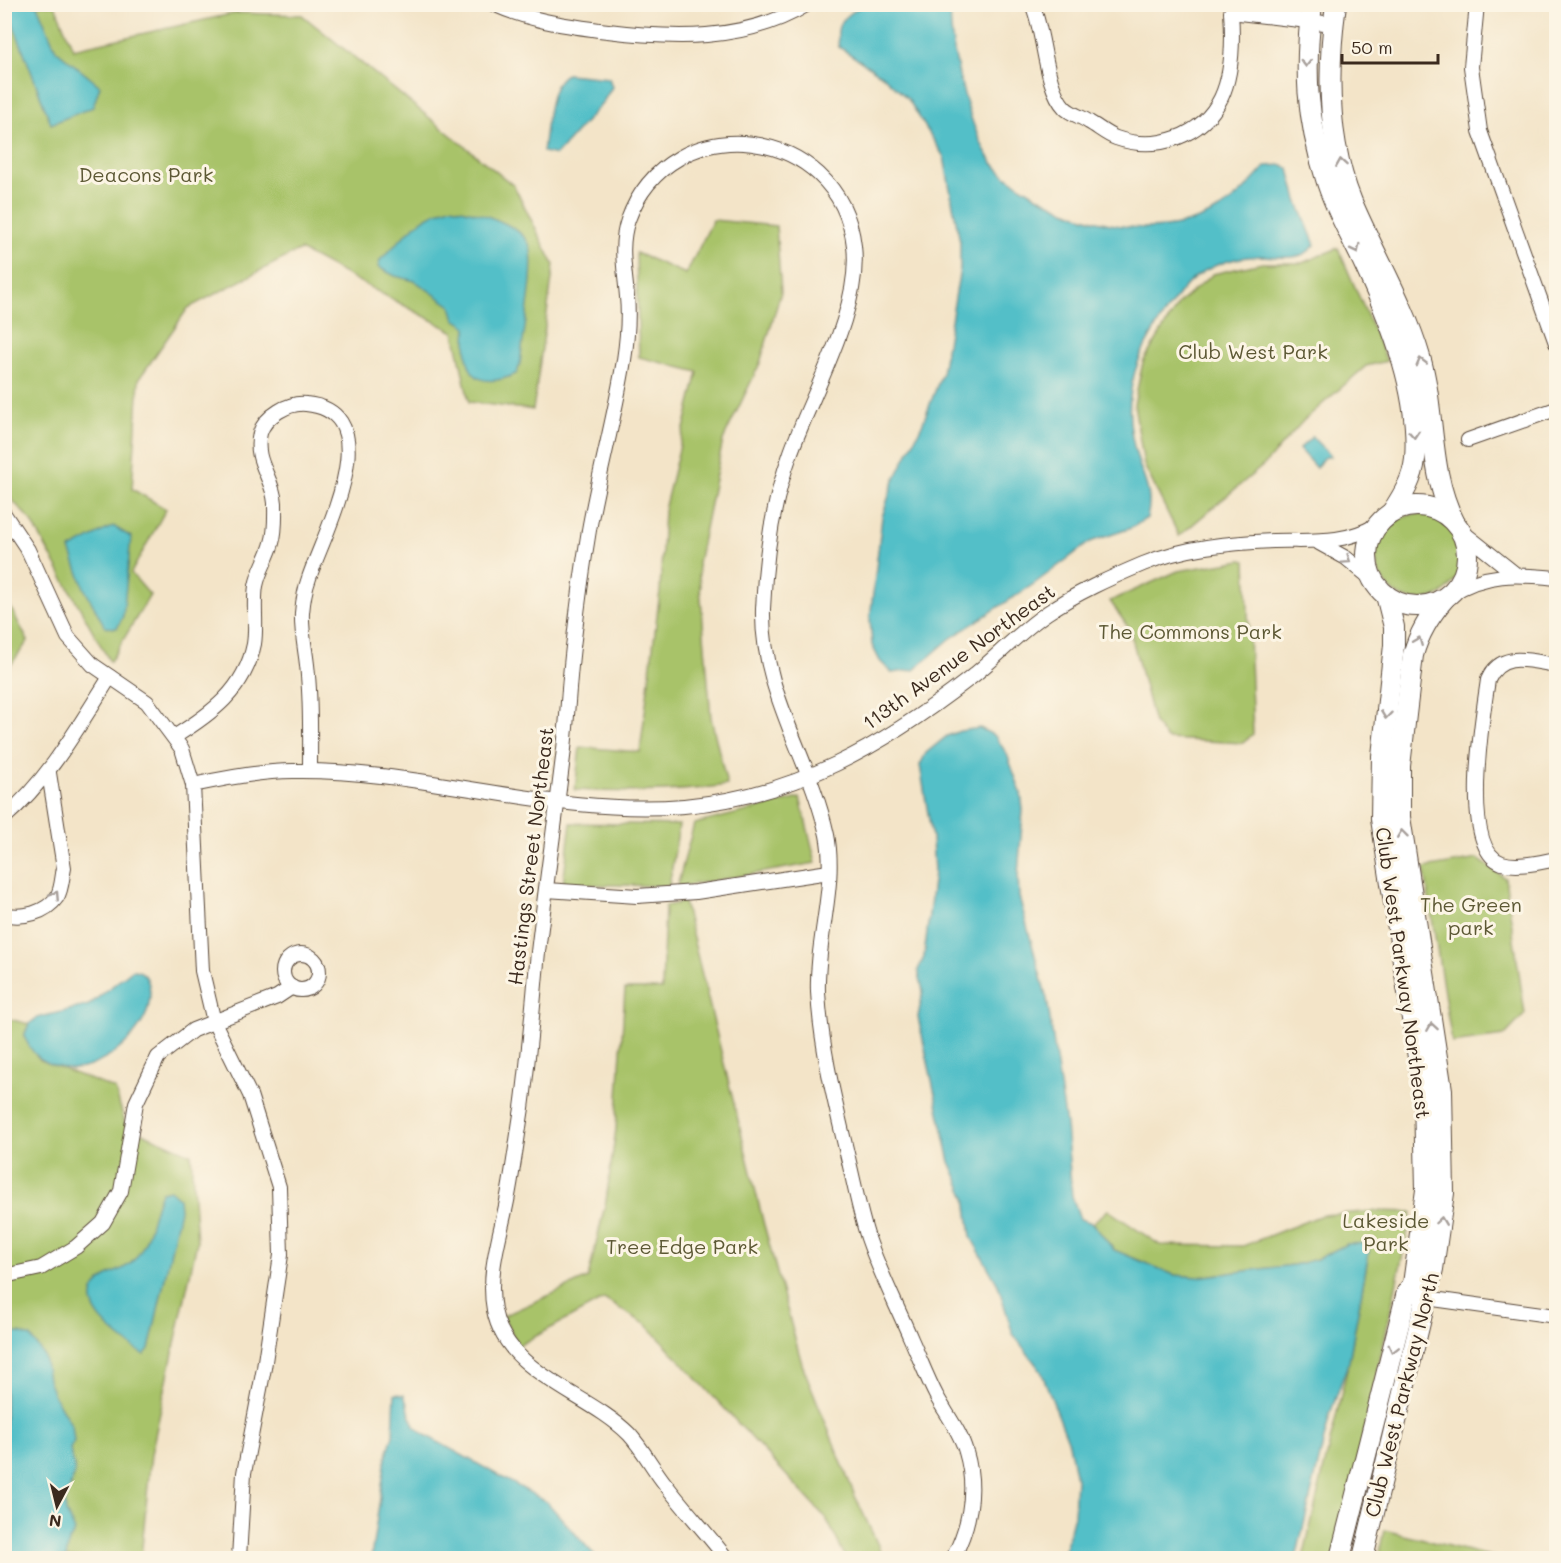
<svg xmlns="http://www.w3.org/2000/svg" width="1561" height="1563" font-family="Mali,sans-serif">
<rect width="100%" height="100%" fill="#fcf5e5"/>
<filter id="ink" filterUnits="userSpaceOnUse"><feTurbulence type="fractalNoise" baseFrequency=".0167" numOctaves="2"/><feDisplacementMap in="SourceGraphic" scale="12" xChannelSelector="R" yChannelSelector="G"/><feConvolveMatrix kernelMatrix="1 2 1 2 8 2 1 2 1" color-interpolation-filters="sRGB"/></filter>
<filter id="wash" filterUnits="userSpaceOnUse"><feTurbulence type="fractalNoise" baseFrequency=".008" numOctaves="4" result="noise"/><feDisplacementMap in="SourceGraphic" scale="24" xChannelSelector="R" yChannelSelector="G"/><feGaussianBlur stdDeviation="1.35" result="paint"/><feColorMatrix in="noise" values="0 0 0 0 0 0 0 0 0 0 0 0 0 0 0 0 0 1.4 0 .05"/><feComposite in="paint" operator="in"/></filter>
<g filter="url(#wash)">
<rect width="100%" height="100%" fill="#f3e4c8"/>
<!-- green -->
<g fill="#a8c369" stroke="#727644" stroke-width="1.5">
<polygon points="5,5 55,5 73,49 236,13 302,15 514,186 554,265 533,410 469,402 454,332 300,250 188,308 139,379 132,489 166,509 131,573 150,595 110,662 32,522 5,492 4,198 8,172"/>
<path d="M713,220l63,6 5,66 -21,71 -37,77 -25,123 13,155 16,67c-51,8 -100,8 -152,5l5,-43 60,5 20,-161 4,-81 34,-138 -59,-15 -3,-104 50,21z"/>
<polygon points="1338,248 1387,361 1366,366 1303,421 1265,464 1179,536 1144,465 1134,404 1143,362 1179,303 1213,274 1262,263 1302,263"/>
<circle cx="1419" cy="557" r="43"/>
<polygon points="1242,560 1246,561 1253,734 1243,743 1167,739 1154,723 1130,630 1110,601 1178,571"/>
<polygon points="4,595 28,641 5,673 4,673"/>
<polygon points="800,798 816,863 677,887 694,824"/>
<polygon points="571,823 679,825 669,886 563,884"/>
<polygon points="1478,859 1505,878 1525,1014 1504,1036 1452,1043 1424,868"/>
<polygon points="684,902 764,1225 802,1364 855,1496 884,1558 846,1558 826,1518 647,1325 604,1299 518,1346 503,1316 588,1278 606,1201 616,1129 625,989 662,989 665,906"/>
<polygon points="5,1018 29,1024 24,1036 40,1060 115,1089 126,1126 191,1154 197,1242 151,1454 141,1558 5,1558"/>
<polygon points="1108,1210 1160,1245 1243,1246 1322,1215 1379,1211 1412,1212 1337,1558 1303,1558 1349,1361 1369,1252 1347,1244 1317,1259 1294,1265 1197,1277 1174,1275 1114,1250 1092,1223"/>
<polygon points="1384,1530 1497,1558 1378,1558"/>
</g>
<!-- water -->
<g fill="#52bfc8" stroke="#467473" stroke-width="1.5">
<polygon points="6,5 37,5 56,50 100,86 93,107 51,124"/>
<path d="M862,5h89c-4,35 18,122 38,152 9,15 23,24 38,33 54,34 129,54 189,21 21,-11 34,-28 50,-45l17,-1 6,4 8,31 18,45c-15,18 -34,11 -55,11 -30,1 -62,12 -80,37 -42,54 -64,99 -42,168 7,21 15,34 9,57l-16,10 -41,14 -56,42 -83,54 -37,32 -22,3 -12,-12 -8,-16 -2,-26 12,-102 11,-34 29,-58 20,-52 18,-104v-27l-16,-85 -36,-58 -26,-24 -43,-28c-5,-25 4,-28 23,-42z"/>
<path d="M567,74l42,4 3,9 -9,15 -47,53 -13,-3c3,-20 5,-71 24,-78z"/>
<path d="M451,207c22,4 67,15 78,37 9,19 -7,95 -9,121l-4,9c-46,20 -53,-8 -49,-47l-12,-8 -4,-13 -36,-25 -20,-5 -17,-9 2,-7c25,-23 37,-44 71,-53z"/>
<polygon points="1312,437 1331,456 1323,458 1316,468 1299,449"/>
<polygon points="113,526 131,537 123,616 117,628 105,627 84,588 70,549"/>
<polygon points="980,728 995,736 1007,754 1021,793 1023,810 1018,875 1019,897 1047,999 1066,1125 1072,1196 1080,1219 1092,1223 1114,1250 1174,1275 1197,1277 1294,1265 1317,1259 1347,1244 1368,1243 1369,1252 1349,1361 1330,1414 1296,1558 1063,1558 1074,1515 1076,1479 1069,1443 1041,1371 1013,1334 998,1285 971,1237 966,1198 950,1162 918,1017 923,991 918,970 924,957 934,872 932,838 920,765 926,753 947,736 960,731"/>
<path d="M132,970c23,0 20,34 12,49 -15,28 -55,60 -88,47 -17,-6 -24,-12 -32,-30l5,-12 8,-6 52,-13z"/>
<path d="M170,1190l9,8 1,12 -27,122 -4,17 -5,6c-21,-15 -79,-52 -38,-78 10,-7 20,-7 28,-17 17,-20 17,-45 27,-68z"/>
<polygon points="20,1333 31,1337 44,1356 48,1379 54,1396 72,1426 74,1441 70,1449 75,1472 65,1502 66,1512 75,1531 69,1541 66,1558 5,1558 5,1334"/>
<polygon points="395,1394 404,1395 414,1426 427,1436 547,1502 597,1558 371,1558 386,1458 393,1435"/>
</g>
</g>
<g filter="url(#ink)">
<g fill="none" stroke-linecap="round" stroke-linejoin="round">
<defs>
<g id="street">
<path d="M493,4c35,16 69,21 106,26 72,9 145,13 209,-26"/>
<path d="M1032,4c13,29 12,82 33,104 6,6 17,9 24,14 9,5 18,13 27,16 40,14 86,-1 105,-40 12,-25 12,-59 10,-86l102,12"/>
<polyline points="1477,4 1471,67 1480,131 1556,343"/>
<polyline points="1468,440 1556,409"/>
<polyline points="4,514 28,550 68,637 93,665 147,702 182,749 193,785 202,971 214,1022 250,1095 279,1187 281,1255 264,1368 244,1473 239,1558"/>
<polyline points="1460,530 1514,573"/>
<polyline points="1319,543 1346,558 1372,579"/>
<path d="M1451,594c35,-22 65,-20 105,-16"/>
<path d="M1556,665c-27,-4 -55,-15 -68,15 -5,35 -29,169 14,183 16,5 38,-1 54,-4"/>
<path d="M174,737c37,-23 71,-47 80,-93 3,-19 -1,-39 2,-58 3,-16 12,-28 16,-43 4,-12 3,-28 3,-40 -2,-27 -22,-41 -15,-70 5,-17 29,-31 46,-29 85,8 16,133 3,174 -4,11 -6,23 -7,35 -1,22 5,42 6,63 3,32 2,63 2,95"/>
<path d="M193,785c32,-7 68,-14 100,-14 132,-2 260,46 391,35 112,-10 199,-60 285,-127 27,-21 50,-47 78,-66 29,-20 63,-35 96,-49 41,-17 86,-21 130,-23 39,-1 69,4 104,-16"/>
<path d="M4,818c46,-40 74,-91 106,-141"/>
<polyline points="546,890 637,896 696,892 829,872"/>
<path d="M4,914c18,5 42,-1 53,-17 5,-8 5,-20 7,-29l-15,-95"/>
<circle cx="301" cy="972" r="18"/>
<polyline points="4,1276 41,1268 76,1247 103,1223 121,1191 136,1103 158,1057 193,1030 277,997 292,987"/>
<polyline points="1419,1297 1556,1316"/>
<path d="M726,1558c-19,-25 -41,-48 -60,-73 -13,-16 -23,-36 -37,-51 -42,-42 -123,-60 -135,-124 -7,-37 6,-73 13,-109 6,-30 10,-62 15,-93 7,-52 11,-104 16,-156 8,-68 18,-136 26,-203 4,-37 5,-74 10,-110 4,-36 9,-73 15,-109 10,-57 26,-113 35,-170 3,-20 5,-43 3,-63 -2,-27 -8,-51 1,-77 42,-116 212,-96 226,26 8,64 -43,148 -64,209 -17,47 -25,104 -27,154 -2,83 47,148 64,226 10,50 -11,105 -9,157 3,57 18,114 31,170 6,25 11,52 19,76 12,35 29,68 43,101 9,20 16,39 26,58 10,18 24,36 29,55 11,37 4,73 -13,106"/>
</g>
<g id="secondary">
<path d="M1312,4c-8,66 -6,112 14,175 9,31 26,58 39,87 27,58 55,128 50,193 -2,20 -12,36 -23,53"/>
<path d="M1336,4c-9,65 -9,137 16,198 22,52 52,101 68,155 16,54 8,114 34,164"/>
<circle cx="1417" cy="556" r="50"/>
<polyline points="1340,1558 1407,1292 1413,1284 1426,1190 1424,1096 1381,819 1382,756 1394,645 1394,627 1386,595"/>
<path d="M1363,1558l70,-289 11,-76 -2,-103 -42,-273v-51l13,-111c6,-22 17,-40 32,-57"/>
</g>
</defs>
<!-- street casing -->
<use href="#street" stroke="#574638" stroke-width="16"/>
<!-- secondary casing -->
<use href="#secondary" stroke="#574638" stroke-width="22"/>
<!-- street -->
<use href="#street" stroke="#fff" stroke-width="14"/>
<!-- secondary -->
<use href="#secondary" stroke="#fff" stroke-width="20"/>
</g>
<!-- one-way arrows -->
<defs><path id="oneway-chevron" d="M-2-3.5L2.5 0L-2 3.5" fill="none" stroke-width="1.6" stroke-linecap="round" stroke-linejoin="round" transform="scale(1.5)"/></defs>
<g stroke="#a79f9a">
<use href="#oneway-chevron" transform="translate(1306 63) rotate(90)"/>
<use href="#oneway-chevron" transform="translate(1341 163) rotate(-99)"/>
<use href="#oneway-chevron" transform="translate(1356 249) rotate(63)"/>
<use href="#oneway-chevron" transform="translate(1421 362) rotate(-105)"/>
<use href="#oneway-chevron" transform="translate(1414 434) rotate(86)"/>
<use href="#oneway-chevron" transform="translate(1347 560) rotate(35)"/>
<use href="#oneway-chevron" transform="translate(1418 641) rotate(-68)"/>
<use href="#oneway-chevron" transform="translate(1386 715) rotate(97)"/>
<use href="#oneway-chevron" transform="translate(1402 834) rotate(-97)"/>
<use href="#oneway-chevron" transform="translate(55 895) rotate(-57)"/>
<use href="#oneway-chevron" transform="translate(1432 1027) rotate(-99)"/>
<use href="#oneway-chevron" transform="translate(1441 1221) rotate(-82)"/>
<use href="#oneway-chevron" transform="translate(1393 1349) rotate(104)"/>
</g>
</g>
<g text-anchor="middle" stroke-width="6" stroke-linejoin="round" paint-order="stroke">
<!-- park labels -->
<g font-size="20" fill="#5c5834" stroke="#fcf5e5">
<text x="146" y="182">Deacons Park</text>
<text x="1253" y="359">Club West Park</text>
<text x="1190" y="639">The Commons Park</text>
<text x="1471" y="912">The Green<tspan x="1471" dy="23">park</tspan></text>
<text x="1386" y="1228">Lakeside<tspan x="1386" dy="23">Park</tspan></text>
<text x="682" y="1254">Tree Edge Park</text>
</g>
<!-- street labels -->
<g font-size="20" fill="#3b2a1e" stroke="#fcf5e5">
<text transform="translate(959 657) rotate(-36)" y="7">113th Avenue Northeast</text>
<text transform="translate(531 856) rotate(-83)" y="7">Hastings Street Northeast</text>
<text transform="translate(1403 973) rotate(82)" y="7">Club West Parkway Northeast</text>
<text transform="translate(1402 1395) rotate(-76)" y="7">Club West Parkway North</text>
</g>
</g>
<!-- margin -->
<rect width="1561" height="1563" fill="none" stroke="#fcf5e5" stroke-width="24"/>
<!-- north arrow -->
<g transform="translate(57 1506) rotate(187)" stroke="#fcf5e5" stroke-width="4.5" paint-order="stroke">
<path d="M0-4.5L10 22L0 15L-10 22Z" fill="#3b2a1e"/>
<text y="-9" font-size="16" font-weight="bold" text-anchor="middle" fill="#3b2a1e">N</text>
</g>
<!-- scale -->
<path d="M1342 54v9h96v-9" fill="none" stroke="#3b2a1e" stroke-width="3"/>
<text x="1351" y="54" font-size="18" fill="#3b2a1e" stroke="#fcf5e5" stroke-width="4.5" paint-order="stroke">50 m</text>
</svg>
